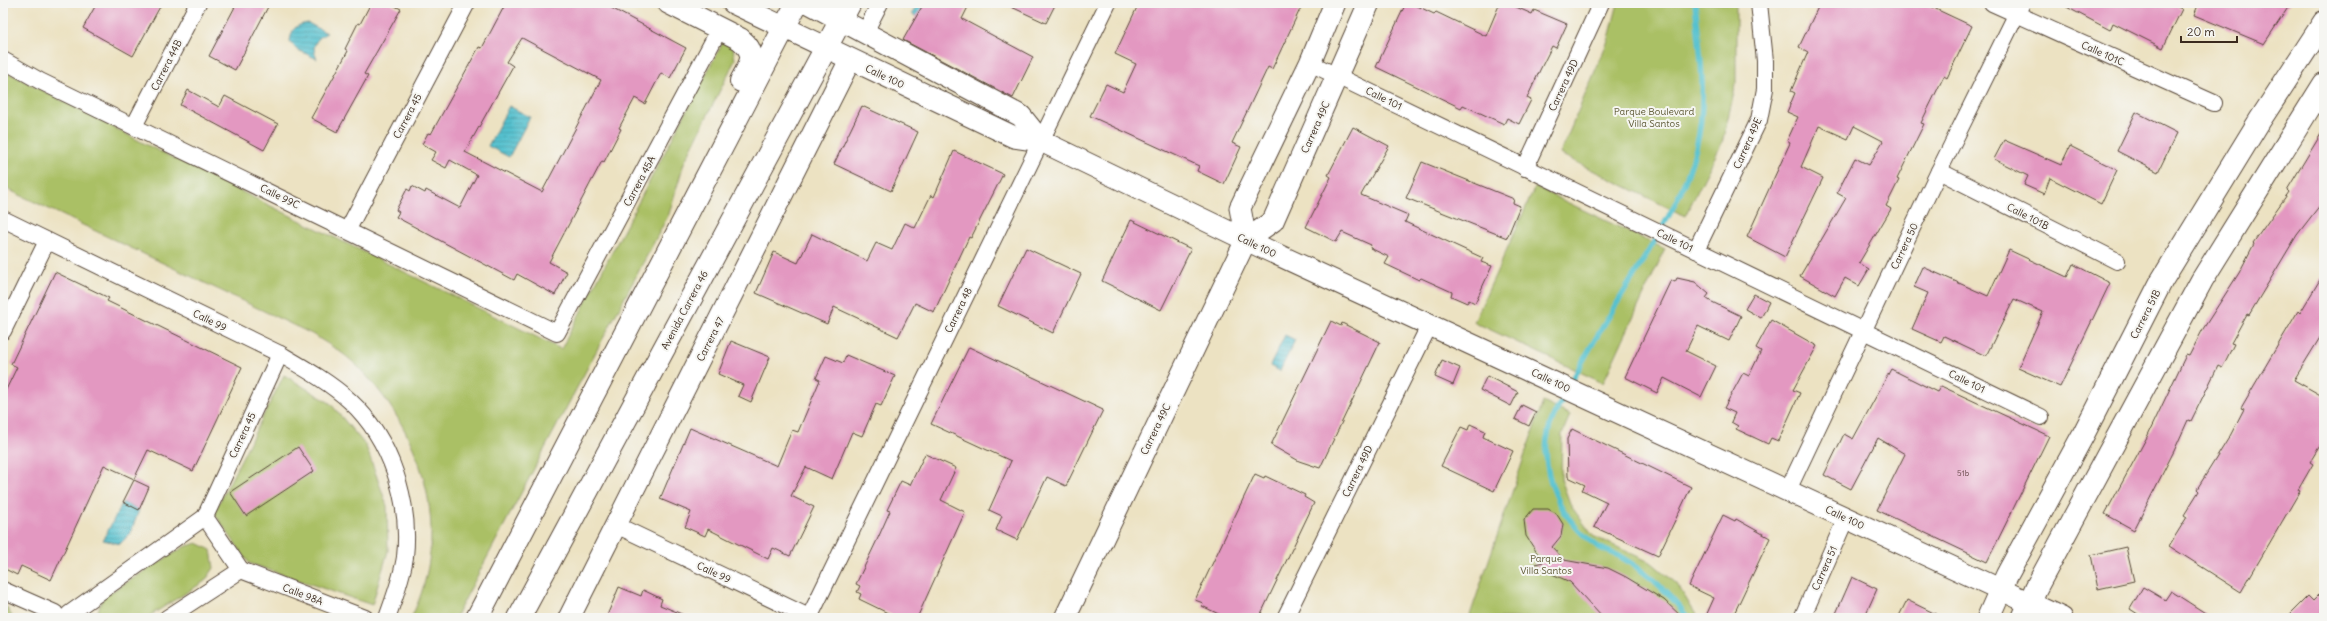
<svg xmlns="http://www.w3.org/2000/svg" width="2327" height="621" font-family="Delius,sans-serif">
<defs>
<pattern id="water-rules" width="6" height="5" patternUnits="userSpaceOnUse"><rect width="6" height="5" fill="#55c1cf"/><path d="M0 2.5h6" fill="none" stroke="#489da7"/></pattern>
</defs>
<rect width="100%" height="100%" fill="#f6f6f2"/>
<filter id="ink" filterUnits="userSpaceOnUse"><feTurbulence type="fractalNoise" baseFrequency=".025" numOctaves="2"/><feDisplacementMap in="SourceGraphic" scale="8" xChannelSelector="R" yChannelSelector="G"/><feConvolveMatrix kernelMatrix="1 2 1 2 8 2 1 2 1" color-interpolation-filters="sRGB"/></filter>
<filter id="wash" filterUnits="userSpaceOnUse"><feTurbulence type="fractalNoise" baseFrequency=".012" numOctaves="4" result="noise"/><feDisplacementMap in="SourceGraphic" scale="16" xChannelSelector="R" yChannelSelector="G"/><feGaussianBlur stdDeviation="0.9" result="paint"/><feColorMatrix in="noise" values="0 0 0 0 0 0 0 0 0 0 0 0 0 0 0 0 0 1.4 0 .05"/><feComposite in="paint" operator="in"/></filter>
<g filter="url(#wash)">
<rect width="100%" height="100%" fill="#ece2c2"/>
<!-- green -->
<g fill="#aac065" stroke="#727542">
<polygon points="1618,3 1736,3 1736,84 1722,143 1685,216 1560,154 1609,38"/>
<path d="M723,42l10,5 2,13 -51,103 -15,51 -214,404h-44c44,-88 11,-189 -56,-254 -12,-12 -29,-21 -43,-30l-309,-147v-117l150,78 408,201z"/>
<polygon points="1535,187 1665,249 1603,383 1474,322"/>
<polygon points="284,375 330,403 366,446 387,506 388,551 372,605 249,563 214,513"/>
<polygon points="1543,402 1570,415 1562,434 1561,479 1571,506 1593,536 1652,563 1677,584 1698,618 1469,618"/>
<polygon points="197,543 211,550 214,568 205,581 146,618 99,618 97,614 103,597 184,547"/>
<polygon points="3,606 7,608 13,618 3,618"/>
</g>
<!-- water -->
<g fill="url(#water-rules)" stroke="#487676">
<polygon points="918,3 932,3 922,20 912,14"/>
<path d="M308,23l19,10c-12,6 -16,13 -10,26l-21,-10 -6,-8c2,-13 6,-16 18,-18z"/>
<polygon points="509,106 530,117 509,157 488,146"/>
<polygon points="1285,335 1295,340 1280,371 1270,366"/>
<polygon points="123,502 139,510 130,534 120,544 103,540"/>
</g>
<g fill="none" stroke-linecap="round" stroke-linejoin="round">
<!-- stream -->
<g stroke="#55c1cf" stroke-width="5.5">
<path d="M1570,385c22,-44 50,-85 75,-128 21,-34 41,-70 51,-109 12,-47 4,-98 -1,-145"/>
<path d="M1566,393c-6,12 -14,23 -17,36 -11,44 12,91 48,117 7,5 17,7 24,11 27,16 49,36 67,61"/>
</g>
</g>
<g id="blocks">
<!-- building -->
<g fill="#e398c1" fill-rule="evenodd">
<polygon points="97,3 162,3 133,56 83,28"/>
<polygon points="237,3 270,3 235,70 209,56"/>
<polygon points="371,3 389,3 401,9 364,74 368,76 337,132 311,118 348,51 345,49 358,23 360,24"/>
<path d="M506,3h96l84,45 -16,30 -9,-5 -16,31 -10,-6 -16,30 2,1 -17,33 -2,-1 -53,101 18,10 -12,23 -38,-21 -3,6 -118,-63 3,-5 -3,-2 11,-21 3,2 2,-5 13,7 1,-3 34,18 17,-33 -27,-15 -4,8 -15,-8 5,-8 -14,-8 6,-11 3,1 48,-87 3,1zM522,38l79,42 -59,112 -77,-40 48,-86 -6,-4z"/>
<polygon points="924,3 970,3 962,19 1033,57 1013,98 903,40"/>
<polygon points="1003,3 1056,3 1046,23"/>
<polygon points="1139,3 1303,3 1272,69 1268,67 1232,143 1241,147 1224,184 1197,171 1199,166 1090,116 1106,84 1123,92 1136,64 1115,54"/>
<polygon points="1406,3 1411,3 1434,14 1436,12 1486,36 1500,3 1507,3 1532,14 1534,10 1567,24 1556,48 1552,46 1540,70 1527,98 1531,100 1519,124 1507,118 1504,124 1463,105 1461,108 1376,67"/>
<polygon points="1820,3 1923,3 1972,26 1947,78 1944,76 1921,123 1924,124 1897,179 1899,180 1886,206 1891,209 1859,263 1869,269 1859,286 1845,278 1835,296 1800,276 1846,198 1837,193 1855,158 1869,165 1883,141 1854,126 1848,139 1819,126 1801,167 1823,178 1785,257 1747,237 1790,143 1787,141 1798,117 1787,112 1795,93 1791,91 1808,52 1799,47"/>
<polygon points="2059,3 2169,3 2182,9 2163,48 2113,23 2110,30"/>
<polygon points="2199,3 2291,3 2264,44 2194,15"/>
<polygon points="188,90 219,107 225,96 278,124 264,150 180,105"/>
<polygon points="862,106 918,132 891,191 834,164"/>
<polygon points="2136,112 2177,133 2158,172 2117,151"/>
<polygon points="1353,127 1389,146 1361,195 1408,215 1405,222 1483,258 1481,262 1492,266 1475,303 1469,300 1467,303 1451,296 1452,292 1421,278 1419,280 1385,264 1389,257 1370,248 1371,245 1342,232 1336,242 1306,227 1331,177 1328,175"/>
<polygon points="2324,129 2324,200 2297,235 2249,315 2247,314 2231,343 2234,344 2222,368 2218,366 2191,421 2188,420 2174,451 2134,530 2105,514 2147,437 2186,355 2189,356 2203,329 2239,273 2254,244 2253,243 2289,192 2287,190"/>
<polygon points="2004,140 2061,165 2070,146 2117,170 2101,204 2050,178 2044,194 2024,185 2028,176 1994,159"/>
<polygon points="954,151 1003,174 971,238 969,237 934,312 915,303 898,337 834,307 827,324 756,293 774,252 798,263 812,234 867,261 876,243 892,250 905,223 915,228 931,195 934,197"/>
<polygon points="1422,162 1514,199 1513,203 1520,206 1507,238 1406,198"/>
<polygon points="1131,220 1191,249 1161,310 1102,281"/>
<polygon points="1026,248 1081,274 1053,333 998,306"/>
<polygon points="2009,250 2067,277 2073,264 2110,283 2060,387 2018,368 2043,312 2014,299 1986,356 1944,336 1941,342 1912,329 1928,293 1914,287 1923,267 1988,296"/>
<polygon points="55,272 109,298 107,301 242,367 193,471 148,450 134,479 104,465 51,580 21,566 17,575 3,568 3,396 17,367 11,364"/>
<polygon points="2324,273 2324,331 2294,380 2324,397 2324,439 2310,462 2313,464 2298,490 2300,491 2241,592 2169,546 2187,517 2184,515 2199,491 2197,489 2230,436 2244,409 2241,408 2255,384 2298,311 2300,313"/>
<polygon points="1677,278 1695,282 1709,294 1706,298 1710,301 1741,316 1729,341 1698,326 1686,351 1716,366 1701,397 1664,378 1657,393 1625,377 1671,280 1675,282"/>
<polygon points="1754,294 1769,302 1761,318 1745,309"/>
<polygon points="1771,320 1817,346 1793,390 1800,393 1778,441 1771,438 1768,444 1736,429 1738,426 1731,422 1735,413 1724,408 1743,373 1749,376 1761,351 1756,348"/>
<polygon points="1331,321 1341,326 1342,323 1380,342 1320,468 1299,461 1271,445"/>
<polygon points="731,341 770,357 751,402 738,396 743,385 718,374"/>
<polygon points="969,347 1103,410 1066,486 1047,477 1017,540 996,530 1002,516 989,510 1011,461 931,424"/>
<polygon points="846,355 895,376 881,406 876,404 862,436 852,432 832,479 806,467 791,496 814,507 790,556 773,548 768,559 708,529 705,536 685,527 691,512 660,499 690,428 777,466 792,430 798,432 820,380 816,378 826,356 843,363"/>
<polygon points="1442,360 1460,368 1453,385 1435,377"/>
<polygon points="1891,369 1937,392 1941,386 2049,436 1987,562 1877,510 1905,454 1878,438 1851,489 1824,475 1844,434 1853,439"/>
<polygon points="1487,376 1518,392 1511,406 1480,390"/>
<polygon points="1522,405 1536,412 1529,426 1515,419"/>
<polygon points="1470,424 1485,431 1483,437 1513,451 1494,491 1441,466 1461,427 1468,430"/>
<polygon points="1572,429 1691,487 1658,556 1594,527 1607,502 1582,490 1585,485 1568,477 1567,439"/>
<polygon points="298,447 314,471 246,516 230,492"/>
<polygon points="925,454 956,468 941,500 965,512 917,618 898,618 859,599 861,594 857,592 860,586 856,584 878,538 890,511 887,510 901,481 910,485"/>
<polygon points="1255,474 1264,478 1265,476 1305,495 1304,497 1314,503 1259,618 1227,618 1202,606 1203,603 1195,600"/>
<polygon points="134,480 149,487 139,510 123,502"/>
<polygon points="1533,509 1548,509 1556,513 1563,524 1561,536 1552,547 1564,560 1608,568 1626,577 1664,600 1683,618 1603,618 1570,582 1532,565 1543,562 1526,536 1524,520"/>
<polygon points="1723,515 1735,521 1736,519 1770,538 1732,618 1705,618 1714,598 1689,586"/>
<polygon points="2126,547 2134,581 2098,589 2091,555"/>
<polygon points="1852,577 1877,589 1864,618 1834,618"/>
<polygon points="619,587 641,596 643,590 662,599 660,605 691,618 606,618"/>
<polygon points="2143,587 2165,600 2171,591 2213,618 2144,618 2130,609"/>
<polygon points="2324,590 2324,618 2286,618 2308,596 2313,601"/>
<polygon points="1907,600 1944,618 1898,618"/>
</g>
</g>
</g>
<g filter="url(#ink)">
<use href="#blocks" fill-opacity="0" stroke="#564637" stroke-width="1"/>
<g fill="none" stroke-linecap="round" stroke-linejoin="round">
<defs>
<g id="minor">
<polyline points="1992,3 2214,103"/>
<polyline points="865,32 880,3"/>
<polyline points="3,60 40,81 557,333 720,28"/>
<polyline points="1310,63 2041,417"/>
<polyline points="134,126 198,3"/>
<polyline points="1525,168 1601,3"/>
<polyline points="1939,171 2117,261"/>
<path d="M3,219l277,135c24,14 49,28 70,47 41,38 61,101 55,156 -3,21 -11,41 -18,61"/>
<polyline points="348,229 467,3"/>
<polyline points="1696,250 1759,120 1765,89 1765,61 1759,3"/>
<polyline points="3,331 47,241"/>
<polyline points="1788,490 1939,171 2022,3"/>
<polyline points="205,517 241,570"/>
<polyline points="616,525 811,618"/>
<polyline points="241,570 365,618"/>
<polyline points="3,590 55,613"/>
<polyline points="69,614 205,517 280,354"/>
<polyline points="167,618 241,570"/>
<polyline points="809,618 1108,3"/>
<polyline points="1285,618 1430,324"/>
<polyline points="1802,618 1846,518"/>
</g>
<g id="tertiary">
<polyline points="733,3 1014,137 1041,141 1246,240 2062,618"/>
<polyline points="809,3 1021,116 1041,141"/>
<polyline points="1246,240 1240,208 1310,63 1335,3"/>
<polyline points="569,618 850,60"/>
<polyline points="1065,618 1246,240 1273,221 1369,3"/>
</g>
<g id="secondary">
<polyline points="1988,618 2007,575 2083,435 2162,280 2260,120 2324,22"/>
<polyline points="2023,618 2036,588 2202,280 2324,84"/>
</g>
<g id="primary">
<path d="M669,3l71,36c18,15 11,24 1,42"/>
<polyline points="477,618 797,3"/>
<polyline points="519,618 850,3"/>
</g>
</defs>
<!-- minor casing -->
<use href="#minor" stroke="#564637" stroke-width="18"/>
<!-- tertiary casing -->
<use href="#tertiary" stroke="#564637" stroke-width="23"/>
<!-- secondary casing -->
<use href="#secondary" stroke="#564637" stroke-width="24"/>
<!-- primary casing -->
<use href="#primary" stroke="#564637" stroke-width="24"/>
<!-- minor -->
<use href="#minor" stroke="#fff" stroke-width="16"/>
<!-- tertiary -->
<use href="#tertiary" stroke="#fff" stroke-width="21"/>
<!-- secondary -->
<use href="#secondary" stroke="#fff" stroke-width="22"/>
<!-- primary -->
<use href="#primary" stroke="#fff" stroke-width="22"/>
</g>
</g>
<g text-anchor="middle" stroke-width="4" stroke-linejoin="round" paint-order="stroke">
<!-- number labels -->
<g font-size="8" fill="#654647">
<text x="1963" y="476">51b</text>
</g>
<!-- street labels -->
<g font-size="10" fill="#3b2a1e" stroke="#f6f6f2">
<text transform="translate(2103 53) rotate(24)" y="4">Calle 101C</text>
<text transform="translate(166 65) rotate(-63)" y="4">Carrera 44B</text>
<text transform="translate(885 76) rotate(25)" y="4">Calle 100</text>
<text transform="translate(1563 85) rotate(-65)" y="4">Carrera 49D</text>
<text transform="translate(1384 98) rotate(26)" y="4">Calle 101</text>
<text transform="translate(407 116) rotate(-62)" y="4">Carrera 45</text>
<text transform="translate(1315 127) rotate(-66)" y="4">Carrera 49C</text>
<text transform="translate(1747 143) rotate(-66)" y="4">Carrera 49E</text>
<text transform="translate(639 181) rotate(-62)" y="4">Carrera 45A</text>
<text transform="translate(280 196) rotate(26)" y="4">Calle 99C</text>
<text transform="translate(2028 216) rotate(27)" y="4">Calle 101B</text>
<text transform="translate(1675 240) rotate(26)" y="4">Calle 101</text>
<text transform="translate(1257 245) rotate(25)" y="4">Calle 100</text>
<text transform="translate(1904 246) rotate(-65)" y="4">Carrera 50</text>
<text transform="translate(684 310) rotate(-62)" y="4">Avenida Carrera 46</text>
<text transform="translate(958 310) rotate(-64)" y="4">Carrera 48</text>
<text transform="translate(2145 314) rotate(-63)" y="4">Carrera 51B</text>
<text transform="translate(210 320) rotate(26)" y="4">Calle 99</text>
<text transform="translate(710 339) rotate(-63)" y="4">Carrera 47</text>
<text transform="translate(1551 380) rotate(25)" y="4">Calle 100</text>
<text transform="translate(1967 381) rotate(26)" y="4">Calle 101</text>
<text transform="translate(1155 429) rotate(-64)" y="4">Carrera 49C</text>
<text transform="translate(242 435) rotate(-65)" y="4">Carrera 45</text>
<text transform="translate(1357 471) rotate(-64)" y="4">Carrera 49D</text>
<text transform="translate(1845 517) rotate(25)" y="4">Calle 100</text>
<text transform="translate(1824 568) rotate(-66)" y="4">Carrera 51</text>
<text transform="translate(714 572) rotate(25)" y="4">Calle 99</text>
<text transform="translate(303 594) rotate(21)" y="4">Calle 98A</text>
</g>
<!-- park labels -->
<g font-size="10" fill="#5c5733" stroke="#f6f6f2">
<text x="1654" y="115">Parque Boulevard<tspan x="1654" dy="12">Villa Santos</tspan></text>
<text x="1546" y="562">Parque<tspan x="1546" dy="12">Villa Santos</tspan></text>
</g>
</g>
<!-- margin -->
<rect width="2327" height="621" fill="none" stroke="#f6f6f2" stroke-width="16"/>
<!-- scale -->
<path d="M2181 36v6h56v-6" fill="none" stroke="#3b2a1e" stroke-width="2"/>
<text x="2187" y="36" font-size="12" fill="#3b2a1e" stroke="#f6f6f2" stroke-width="3" paint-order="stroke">20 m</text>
</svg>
